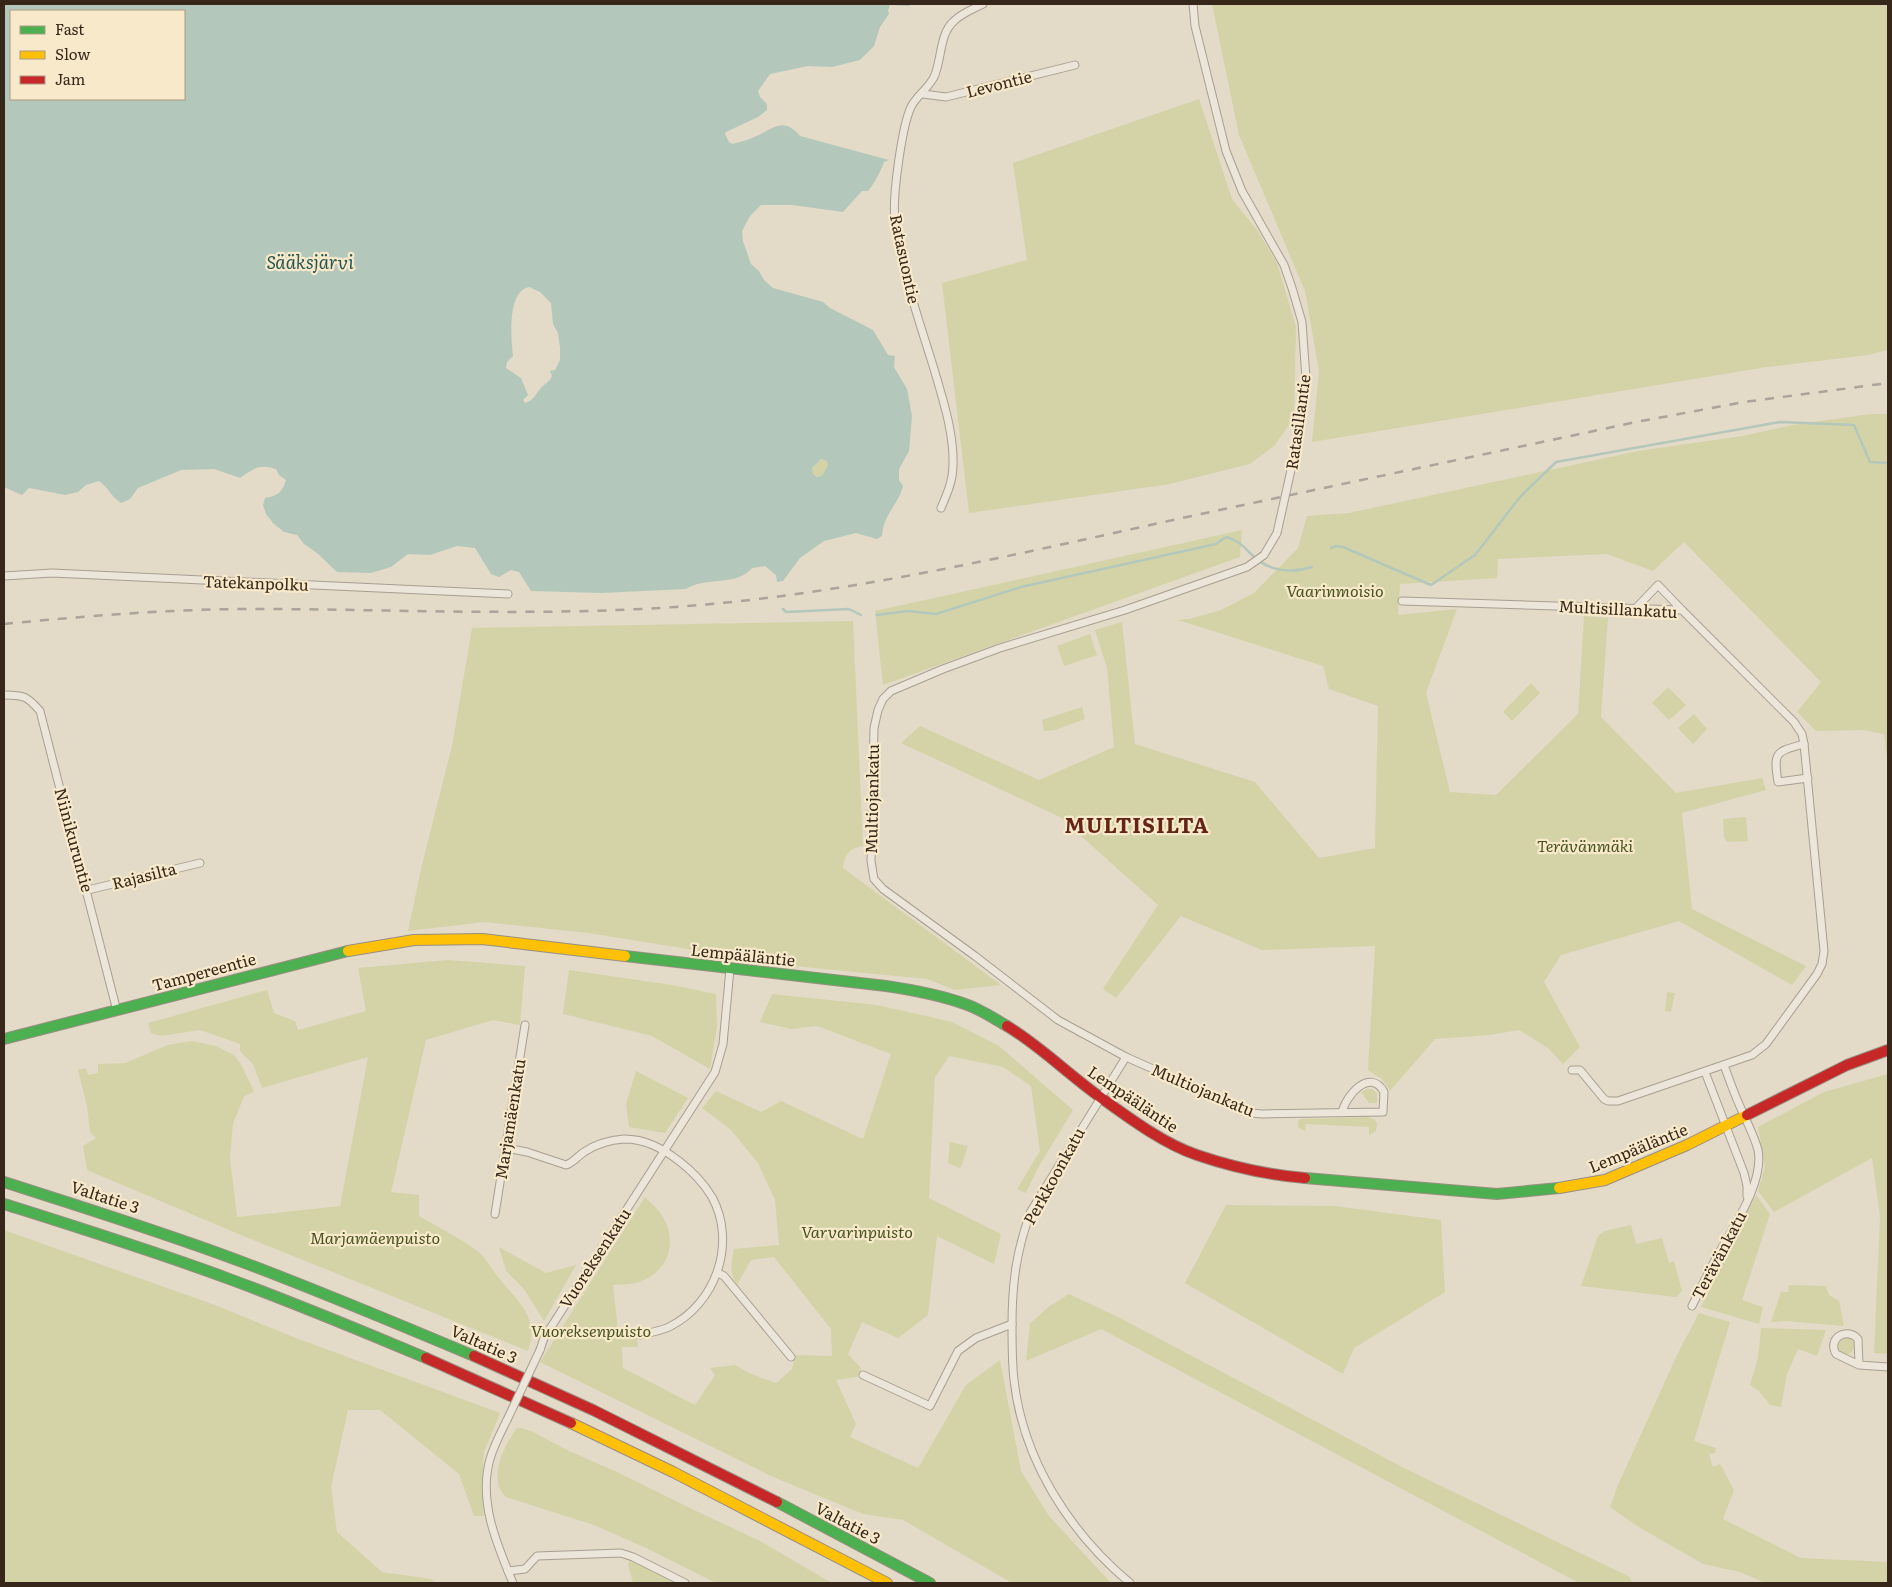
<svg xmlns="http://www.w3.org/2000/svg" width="1892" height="1587" font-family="Literata,serif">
<rect width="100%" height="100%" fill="#e3dac7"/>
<!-- green -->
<g fill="#d4d3a8">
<polygon points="1212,4 1888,4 1888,350 1868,355 1767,367 1312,442 1319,371 1305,291 1239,135"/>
<polygon points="1199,99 1232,199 1257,230 1277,263 1296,327 1294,418 1274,446 1250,464 1170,484 969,513 942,283 1027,260 1013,163"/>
<polygon points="1871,414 1888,414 1888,765 1884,734 1863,730 1816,731 1797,712 1821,682 1684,542 1653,571 1607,554 1498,559 1497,578 1400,584 1398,615 1457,609 1426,693 1450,792 1496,795 1578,714 1584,616 1608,618 1601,717 1676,793 1762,778 1766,790 1682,813 1692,909 1806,966 1792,985 1679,921 1561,955 1544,982 1580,1047 1563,1064 1548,1048 1519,1030 1490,1035 1435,1039 1390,1091 1382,1079 1368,1070 1375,946 1262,950 1181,916 1116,998 1103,989 1158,905 1060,817 901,743 920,726 1039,780 1114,747 1107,668 1095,630 1122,622 1135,744 1255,782 1319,858 1375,848 1378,706 1329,689 1323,666 1178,620 1189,619 1221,610 1254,593 1298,548 1307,516 1349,513 1638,451 1742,436 1798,424"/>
<polygon points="821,459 827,461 828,465 822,476 818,477 813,474 812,468"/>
<polygon points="1242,530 1240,557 883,685 875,611"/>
<path d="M853,621l10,225c-14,3 -18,7 -20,22l158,117 -46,5 -28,-11 -133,-13 -206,-33 -104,-11 -76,9 14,-66 30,-119 20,-118z"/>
<polygon points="1090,634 1097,655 1064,666 1057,646"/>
<polygon points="1531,683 1540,693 1512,721 1503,712"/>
<polygon points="1668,687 1686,705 1669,720 1652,703"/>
<polygon points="1082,707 1085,719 1055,730 1044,731 1042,720"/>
<polygon points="1694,714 1707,729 1693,744 1678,728"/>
<polygon points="1746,817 1748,841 1727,842 1724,837 1723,819"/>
<path d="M448,960l77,6 -5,59 -27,-5 -67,20 -35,152 28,3v21c19,11 39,21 57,34 10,7 14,18 22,27 19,24 42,40 30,74l-287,-116 -154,-65 -4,-24 13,-8 -6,-6 -3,-26 -9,-36 8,-2 2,7 10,-2v-9l27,-1 43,-18 24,-4 24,5 18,9 8,11 12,26 -10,4 -11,28 -3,34 7,59 103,-11 28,-149 -106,31 -9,-24 -13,-13v-7l-40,-14 -39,6 -10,-3 -3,-10 119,-33 7,23 21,8 3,9 68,-19 -8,-43z"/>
<polygon points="569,970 672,985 716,994 717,1027 710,1069 652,1036 563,1014"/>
<polygon points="1667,992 1675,993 1671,1012 1665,1011"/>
<path d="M772,994l105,11 75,17 47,24 74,64 -35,58 -12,25 -9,-4 23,-38 -9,-65 -28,-19 -54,-11 -14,21 -6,121 72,36 -7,30 -57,-28 -9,79 -30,23 -36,-16 -14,32 13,14 -4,9 -21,3 20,44 -6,13 68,31 48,-83 34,-25 21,111 28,45 62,67h-99l-109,-63 -40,-6 -90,-37 -233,-115 105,-165c6,6 14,13 18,20 15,26 5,55 -24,65 -8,3 -18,2 -26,3l5,45 18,-1 2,18h-16l1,21 72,37 20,-30 -5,-7 25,-3 16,9 25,9 16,-14 3,-14 37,1 -1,-27 -57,-72 -23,3 -14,25c-8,-13 -6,-21 -3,-36l45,-4 -4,-45 -17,-37 -28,-34 -28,-21 14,-17 45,21 20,-11 82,38 28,-85 -74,-28 -25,3 -32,-7z"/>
<polygon points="636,1071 688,1098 665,1133 629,1127 626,1104"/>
<polygon points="1888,1074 1888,1354 1874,1353 1880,1217 1872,1158 1774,1212 1758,1191 1765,1167 1758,1127 1824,1092"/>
<polygon points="1367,1089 1372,1089 1377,1093 1377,1103 1369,1103 1361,1092"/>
<polygon points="1369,1117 1375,1120 1377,1124 1376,1131 1369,1135 1369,1127 1306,1124 1305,1131 1298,1127 1298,1121 1301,1119"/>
<polygon points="950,1142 968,1146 961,1167 959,1168 948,1163"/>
<polygon points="1756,1195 1770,1214 1742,1300 1763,1307 1759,1324 1701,1307"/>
<polygon points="1226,1205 1335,1206 1441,1220 1445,1292 1354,1348 1343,1374 1185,1283"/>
<polygon points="1631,1225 1636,1244 1662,1238 1669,1263 1674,1261 1682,1291 1676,1297 1581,1286 1598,1236 1605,1231"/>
<polygon points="4,1230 215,1305 296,1338 500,1413 484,1452 482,1486 484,1516 474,1516 459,1474 380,1410 348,1410 331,1487 337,1532 382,1572 431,1579 436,1583 4,1583"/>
<polygon points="499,1247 546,1273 576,1265 544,1321 524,1289 506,1271"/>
<polygon points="1789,1285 1826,1286 1829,1295 1839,1301 1844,1326 1786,1321 1771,1322 1781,1292 1788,1292"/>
<polygon points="1069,1294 1120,1318 1406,1469 1630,1577 1632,1583 1579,1583 1101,1329 1026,1361 1030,1324 1047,1308"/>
<polygon points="1699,1313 1730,1322 1694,1441 1716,1448 1715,1453 1709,1454 1713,1467 1720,1464 1734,1490 1723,1519 1801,1558 1888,1562 1888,1583 1765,1583 1740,1572 1703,1564 1637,1526 1610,1507 1618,1485 1677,1355"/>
<polygon points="1761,1328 1826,1330 1817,1356 1798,1349 1787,1374 1781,1407 1770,1405 1759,1391 1750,1385 1758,1358"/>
<circle cx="1845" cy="1346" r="9"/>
<path d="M517,1428h5l11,4 36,19 48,21 79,39 64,30 72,42h-116l-70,-35 -52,-23 -88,-28c-19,-17 -2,-52 11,-69z"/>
<polygon points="630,1560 634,1561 679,1583 633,1583 628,1564"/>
</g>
<!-- water -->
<path fill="#b3c8bb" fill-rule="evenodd" d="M4,4h907l-2,2 -19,-1 -2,5 1,4 -9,13 -6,19 -14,14 -28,7 -24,-1 -38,8 -12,17 2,6 7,7v6l-9,7 -32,15 -1,2 4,8 3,2c9,-2 19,-5 27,-9 17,-9 26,-17 41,1l89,24 -5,2c-2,7 -11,24 -16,29h-6l-19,21 -51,-7h-31l-11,11 -8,15 1,10 8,23 8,7 5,9 9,8 50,14 7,6 43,22 15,25 7,1 -1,11 13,22 5,27 -3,35 -10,18v11l4,6c-5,20 -20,28 -21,50l-5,3 -21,-6 -32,8 -24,17 -17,23 -6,1 -1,-7 -11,-9 -13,2c-16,19 -46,8 -66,21l-85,4 -70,-2 -12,-19 -8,-2 -12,7 -8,-3 -16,-26 -18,-2 -27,9 -22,-1 -17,13 -20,6 -34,-1 -20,-19 -13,-9 -7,-9 -13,-3 -11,-9 -7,-9 -3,-9 2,-7c12,-2 17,-5 21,-18l-7,-5 -3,-6c-17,-5 -21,-1 -36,9l-26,-9 -33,1 -43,18 -8,11 -9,4c-10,-6 -12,-15 -22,-22l-13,4 -8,7 -13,3 -36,-7 -7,7 -18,-8zM11,11h173v88h-173zM529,287l11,5 11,11 2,21 5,9 2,15v12l-5,10 -5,1 2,5c-3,7 -7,7 -12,13 -5,6 -6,11 -15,14l-2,-3 5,-5 -7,-17 -15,-10 1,-6 6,-6c-2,-18 -6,-65 16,-69zM821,459l6,2 1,4 -6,11 -5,1 -4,-3 -1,-6z"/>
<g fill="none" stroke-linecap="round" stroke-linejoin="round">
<!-- stream -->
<g stroke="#b3c8bb" stroke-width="2.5">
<polyline points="1331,548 1336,546 1343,547 1431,585 1475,555 1520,497 1556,462 1780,422 1854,425 1870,462 1888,463"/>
<polyline points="783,609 786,612 849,609 861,615"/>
<path d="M877,615l31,-4 28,3 85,-27 195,-43 10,-7c12,3 18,10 26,18 16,16 39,19 60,12"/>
</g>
<defs>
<g id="street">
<polyline points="1193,4 1195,26 1226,151 1242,191 1284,265 1292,288 1302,322 1306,378 1299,434"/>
<polyline points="923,94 946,97 1075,65"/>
<path d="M941,508c6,-14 12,-27 12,-43 1,-32 -10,-65 -19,-96 -15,-49 -33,-99 -39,-150 -3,-21 7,-93 16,-112 5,-11 17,-18 23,-30 8,-17 5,-43 20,-56 8,-8 19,-12 29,-17"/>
<path d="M1277,533l-13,22 -17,12 -122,43 -125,38 -57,21 -52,22 -8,8 -5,11 -4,18 -3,133 3,18 9,10 92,67 83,64 68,37 126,56 10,1 121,-2 1,-20c-14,-25 -39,4 -42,21"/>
<polyline points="4,576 52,573 508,594"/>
<polyline points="1402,601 1682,610 1794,722 1802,734 1804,744 1824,951 1822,964 1817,974 1766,1044 1752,1055 1618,1101 1608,1101 1604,1099 1580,1070 1572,1070"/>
<polyline points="1636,608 1658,585 1682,610"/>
<path d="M4,695c20,0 23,1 36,16l77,300"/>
<path d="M1804,744c-28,8 -31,7 -26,38l30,-4"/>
<polyline points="88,890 200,863"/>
<path d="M1126,1057l-95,154c-15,40 -19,73 -19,115 0,18 0,36 2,54 9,80 55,152 116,203"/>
<polyline points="1705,1072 1744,1173 1747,1186 1747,1196"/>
<path d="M506,1148l21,4 39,13c7,-2 12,-9 18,-13 12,-8 26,-12 40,-13 21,0 38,9 55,22 13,10 24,21 33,36 25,46 4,107 -43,130 -9,4 -19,6 -29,8"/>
<polyline points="495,1214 525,1025"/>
<polyline points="718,1273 724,1276 791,1357"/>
<path d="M1692,1306c7,-14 14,-29 22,-44 15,-29 51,-78 44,-112 -3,-12 -9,-23 -14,-35 -8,-16 -14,-33 -20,-50"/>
<polyline points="540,1350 544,1338 715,1072 723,1044 730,969"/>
<path d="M1859,1365l-1,-26c-12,-13 -31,0 -22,15l23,11 29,2"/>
<polyline points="863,1375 930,1406 958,1351 976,1338 1012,1324"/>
<path d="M507,1420c-6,12 -13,25 -17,39 -12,42 7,86 23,124"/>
<polyline points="508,1571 525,1569 537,1556 621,1553 633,1557 685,1583"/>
</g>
<g id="fast">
<path d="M625,956l261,30c27,4 54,9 79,18 15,5 28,14 42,22"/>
<polyline points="4,1039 348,951"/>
<polyline points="1305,1178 1497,1194 1559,1188"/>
<path d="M4,1182c81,26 162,51 241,81 77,29 153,61 229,93"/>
<path d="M4,1204c76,24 153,48 228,76 65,24 130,51 194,78"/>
<polyline points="777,1502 930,1583"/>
</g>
<g id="slow">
<polyline points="348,951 414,940 482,939 625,956"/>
<polyline points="1559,1188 1605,1180 1687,1145 1747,1115"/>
<polyline points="571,1423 673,1472 887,1583"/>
</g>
<g id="jam">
<path d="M1007,1026c33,20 61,48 93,71 29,21 64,47 97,58 35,12 72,20 108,23"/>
<polyline points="1747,1115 1847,1065 1888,1050"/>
<polyline points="474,1356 593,1410 777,1502"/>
<polyline points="426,1358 571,1423"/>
</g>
</defs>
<!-- street casing -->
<use href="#street" stroke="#a89f91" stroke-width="9"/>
<!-- fast casing -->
<use href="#fast" stroke="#978e81" stroke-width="12"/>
<!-- slow casing -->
<use href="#slow" stroke="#978e81" stroke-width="12"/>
<!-- jam casing -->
<use href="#jam" stroke="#978e81" stroke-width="12"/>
<!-- street -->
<use href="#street" stroke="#ebe5da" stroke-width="7"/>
<!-- fast -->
<use href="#fast" stroke="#4caf50" stroke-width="10"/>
<!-- slow -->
<use href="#slow" stroke="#ffc107" stroke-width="10"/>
<!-- jam -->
<use href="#jam" stroke="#c62828" stroke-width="10"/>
<!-- rail -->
<path stroke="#aaa49a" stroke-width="2.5" stroke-dasharray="9 9" stroke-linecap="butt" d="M4,624c91,-9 181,-16 273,-15 133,1 266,7 398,-2 168,-12 334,-51 498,-87 154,-33 309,-65 463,-98l108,-20 144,-19"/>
<defs>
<g id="street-bridge">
<polyline points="1277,533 1299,434"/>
<polyline points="507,1420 540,1350"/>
</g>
</defs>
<!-- street-bridge casing -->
<use href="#street-bridge" stroke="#a89f91" stroke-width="9" stroke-linecap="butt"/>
<!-- street-bridge -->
<use href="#street-bridge" stroke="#ebe5da" stroke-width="7"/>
</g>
<g text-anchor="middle" stroke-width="4.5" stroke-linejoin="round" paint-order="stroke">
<!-- street labels -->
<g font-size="16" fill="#36271a" stroke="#f7e9ca">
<text transform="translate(999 84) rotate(-14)" y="6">Levontie</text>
<text transform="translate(905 259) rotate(78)" y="6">Ratasuontie</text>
<text transform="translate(1298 422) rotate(-82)" y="6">Ratasillantie</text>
<text transform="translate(256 583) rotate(2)" y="6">Tatekanpolku</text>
<text transform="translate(1618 609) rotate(3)" y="6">Multisillankatu</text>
<text transform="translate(872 799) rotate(-89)" y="6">Multiojankatu</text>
<text transform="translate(74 840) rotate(75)" y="6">Niinikuruntie</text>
<text transform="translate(144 876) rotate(-14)" y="6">Rajasilta</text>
<text transform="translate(743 955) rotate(6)" y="6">Lempääläntie</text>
<text transform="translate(204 972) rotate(-15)" y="6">Tampereentie</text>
<text transform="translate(1203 1090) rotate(23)" y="6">Multiojankatu</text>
<text transform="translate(1133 1099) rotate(34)" y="6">Lempääläntie</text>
<text transform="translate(510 1119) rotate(-81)" y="6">Marjamäenkatu</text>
<text transform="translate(1638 1148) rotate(-22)" y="6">Lempääläntie</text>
<text transform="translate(1054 1176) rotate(-61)" y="6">Perkkoonkatu</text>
<text transform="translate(105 1197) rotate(18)" y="6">Valtatie 3</text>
<text transform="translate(1719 1255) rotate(-62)" y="6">Terävänkatu</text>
<text transform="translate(595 1258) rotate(-57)" y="6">Vuoreksenkatu</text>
<text transform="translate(484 1344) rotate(24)" y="6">Valtatie 3</text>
<text transform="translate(848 1523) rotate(28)" y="6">Valtatie 3</text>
</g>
<!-- park labels -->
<g font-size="16" font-style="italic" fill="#48541f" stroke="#f7e9ca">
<text x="1335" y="597">Vaarinmoisio</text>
<text x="1585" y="852">Terävänmäki</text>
<text x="857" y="1238">Varvarinpuisto</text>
<text x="375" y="1244">Marjamäenpuisto</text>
<text x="591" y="1337">Vuoreksenpuisto</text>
</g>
<!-- water labels -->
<g font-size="18" font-style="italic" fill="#285753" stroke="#f7e9ca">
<text x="310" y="269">Sääksjärvi</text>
</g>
<!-- district labels -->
<g font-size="21" font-weight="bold" letter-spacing="1" fill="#652516" stroke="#f7e9ca">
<text x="1137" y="833">MULTISILTA</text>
</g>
</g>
<!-- border -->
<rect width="1892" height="1587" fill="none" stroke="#36271a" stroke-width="10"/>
<!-- legend -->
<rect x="10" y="10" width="175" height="90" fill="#f7e9ca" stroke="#aa9b84"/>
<rect x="20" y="26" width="25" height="8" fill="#4caf50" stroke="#aa9b84"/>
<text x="55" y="35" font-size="15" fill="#36271a">Fast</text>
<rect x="20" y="51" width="25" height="8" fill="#ffc107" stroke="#aa9b84"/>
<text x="55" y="60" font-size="15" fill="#36271a">Slow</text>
<rect x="20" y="76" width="25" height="8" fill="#c62828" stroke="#aa9b84"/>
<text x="55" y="85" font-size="15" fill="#36271a">Jam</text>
</svg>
